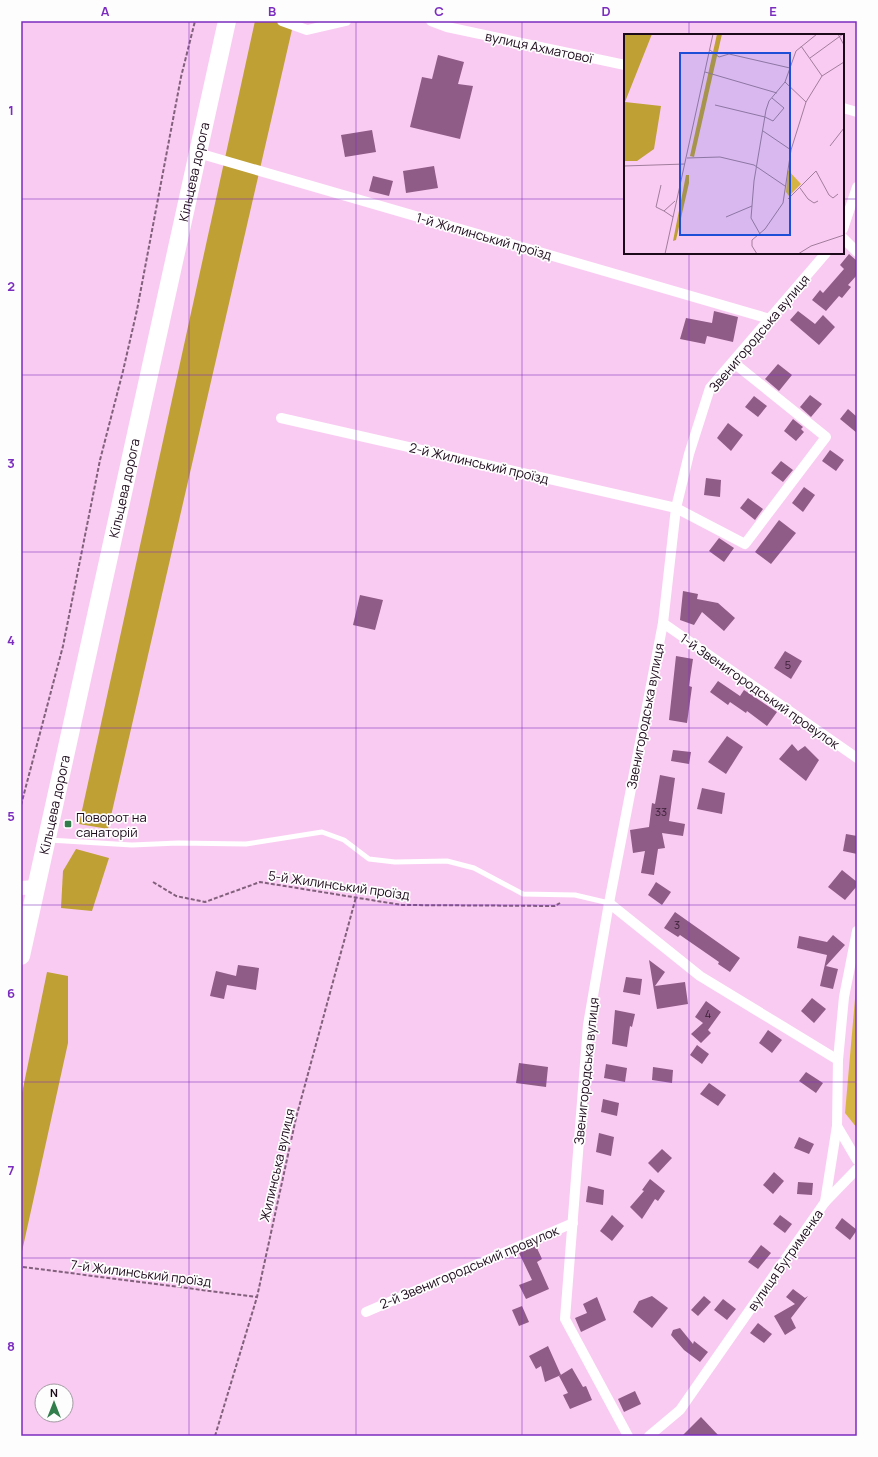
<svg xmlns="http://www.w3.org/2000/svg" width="878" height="1457" font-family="Manrope,sans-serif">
<rect width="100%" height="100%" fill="#facbf2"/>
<!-- green -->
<polygon fill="#d6b444" points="857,976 857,1128 845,1113"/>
<!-- forest -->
<g fill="#bfa034">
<polygon points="255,21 294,21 108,829 79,824"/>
<polygon points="76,849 109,858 92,911 61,908 63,871"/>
<polygon points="47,972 68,976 68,1043 21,1256 21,1098"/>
</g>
<!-- building -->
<g fill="#8f5b87">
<polygon points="438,55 464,62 458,84 473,86 460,139 410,127 422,77 432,79"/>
<polygon points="372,130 376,152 345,157 341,135"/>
<polygon points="434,166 438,188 406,193 403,171"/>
<polygon points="373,176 393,181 389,196 369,191"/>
<polygon points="849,254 857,261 857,275 848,285 851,287 842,298 839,296 826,311 812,300 820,290 823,293 844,269 840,265"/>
<polygon points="714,311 738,317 733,342 707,336 705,344 680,339 686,318 712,323"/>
<polygon points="798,311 815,324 823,315 835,327 819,345 790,320"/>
<polygon points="778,364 792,375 779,391 765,379"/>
<polygon points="810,395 822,404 811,417 800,407"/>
<polygon points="754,396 767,406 758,417 745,407"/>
<polygon points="848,409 857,417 857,433 840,419"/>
<polygon points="793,419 803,427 801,429 804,432 796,441 784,431"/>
<polygon points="728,423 743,435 731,451 717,438"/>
<polygon points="830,450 844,460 836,471 822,461"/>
<polygon points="781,461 793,470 783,482 771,473"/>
<polygon points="706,478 721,480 720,497 704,495"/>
<polygon points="804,487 815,495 803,512 792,503"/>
<polygon points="748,498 763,509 755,520 740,508"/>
<polygon points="779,520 796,533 771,564 755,552"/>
<polygon points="719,538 734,548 724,562 709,551"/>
<polygon points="683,591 698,594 697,599 718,603 735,618 724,631 702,612 694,625 680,620"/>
<polygon points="360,595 383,600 375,630 353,625"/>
<polygon points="785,651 802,661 791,679 774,668"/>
<polygon points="676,656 693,659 689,686 692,687 687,723 669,720"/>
<polygon points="718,681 740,696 744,690 777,712 767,726 747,711 746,713 730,702 728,705 710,692"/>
<polygon points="727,736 743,747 726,774 708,762"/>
<polygon points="792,744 798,751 805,746 819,760 806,781 779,759"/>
<polygon points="673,750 691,752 689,764 671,761"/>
<polygon points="660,775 675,778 669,821 685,824 683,836 662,833 665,848 658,849 654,875 641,873 645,851 633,853 630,830 649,827 652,803 655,804"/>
<polygon points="702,788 725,793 722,814 697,809"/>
<polygon points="846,834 857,836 857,854 843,851"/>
<polygon points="842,870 857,882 857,886 845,900 828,887"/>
<polygon points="656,882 671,892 662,905 648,895"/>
<polygon points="675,912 740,958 730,972 718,964 719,962 680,935 678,937 664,928"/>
<polygon points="833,935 845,945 826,966 838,969 833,989 820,986 827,955 797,948 799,936 827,942"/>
<polygon points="649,960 665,972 655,986 685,982 688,1004 657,1009"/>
<polygon points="238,965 259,968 256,990 227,985 224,999 210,996 216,971 236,976"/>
<polygon points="626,977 642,979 640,995 623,992"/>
<polygon points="812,998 826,1009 814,1023 801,1011"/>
<polygon points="706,1001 721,1012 708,1030 711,1033 701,1043 691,1034 703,1023 695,1017"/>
<polygon points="615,1010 635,1014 632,1027 630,1026 627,1047 612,1044"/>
<polygon points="768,1030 782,1040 772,1053 759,1043"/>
<polygon points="697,1045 709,1054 702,1064 690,1055"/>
<polygon points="519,1063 548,1067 546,1087 516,1083"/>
<polygon points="606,1064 627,1068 625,1082 604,1078"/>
<polygon points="653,1067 673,1070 672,1083 652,1080"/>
<polygon points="806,1072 823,1083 816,1093 799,1081"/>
<polygon points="709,1083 726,1095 718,1106 700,1094"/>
<polygon points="603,1099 619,1103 617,1116 601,1112"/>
<polygon points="599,1133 614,1137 611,1156 596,1152"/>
<polygon points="799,1137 814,1144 809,1154 794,1148"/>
<polygon points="662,1149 672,1158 658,1173 648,1163"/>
<polygon points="774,1172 784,1181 773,1194 763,1185"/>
<polygon points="650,1179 665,1191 658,1201 655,1199 642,1219 630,1207 644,1191 642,1190"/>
<polygon points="798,1182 813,1183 812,1195 797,1194"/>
<polygon points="588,1186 604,1190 603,1205 586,1202"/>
<polygon points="612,1215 624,1226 612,1241 600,1231"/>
<polygon points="780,1215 792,1224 785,1233 773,1224"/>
<polygon points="842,1218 857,1230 850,1240 835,1228"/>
<polygon points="761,1245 771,1253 758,1269 748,1262"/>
<polygon points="536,1246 542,1259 537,1262 549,1289 526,1299 519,1285 532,1280 519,1253"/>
<polygon points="793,1289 805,1298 808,1296 791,1318 796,1328 785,1335 774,1316 795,1304 786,1297"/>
<polygon points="652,1296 668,1308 652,1328 633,1312 639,1301"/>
<polygon points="704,1296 711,1302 698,1316 691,1310"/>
<polygon points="597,1297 606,1320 581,1332 575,1318 587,1313 583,1304"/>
<polygon points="723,1299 736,1309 727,1320 714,1310"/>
<polygon points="522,1306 529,1322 519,1326 512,1310"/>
<polygon points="758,1323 772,1334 764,1343 750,1333"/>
<polygon points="680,1328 693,1344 694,1341 708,1352 700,1362 684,1350 671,1335 673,1330"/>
<polygon points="548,1346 561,1375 545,1382 541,1366 536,1369 529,1356"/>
<polygon points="572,1368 583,1387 586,1386 592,1400 570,1409 563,1395 568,1393 559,1376"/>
<polygon points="635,1391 641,1404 624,1412 618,1399"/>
<polygon points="701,1417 719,1436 682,1436"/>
</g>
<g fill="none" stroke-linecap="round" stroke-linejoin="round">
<!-- path -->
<g stroke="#81617c" stroke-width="2" stroke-dasharray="4 2" stroke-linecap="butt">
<polyline points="21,805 63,646 100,460 123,371 137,310 181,77 195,21"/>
<polyline points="153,882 176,896 205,902 260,882 402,905 555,906 560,903"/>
<polyline points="23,1267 257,1297"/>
<polyline points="215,1436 257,1297 296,1118 356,897"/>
</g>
<!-- lane -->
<polyline stroke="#fff" stroke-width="5" points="49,840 132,845 178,843 246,844 322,832 344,840 369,859 395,862 447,861 474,868 523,894 575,895 609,903"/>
<!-- street -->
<g stroke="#fff" stroke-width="10">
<polyline points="282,21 307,30 346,21"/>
<polyline points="431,21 447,27 625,65"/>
<polyline points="843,108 857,112"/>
<polyline points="198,153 770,319"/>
<polyline points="843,229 857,187"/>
<polyline points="843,238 857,252"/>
<polyline points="281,418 676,508 745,544 826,437 734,363"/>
<polyline points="663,623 857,758"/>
<polyline points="609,903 700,976 838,1060"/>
<polyline points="837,1126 857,1160"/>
<polyline points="825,1202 857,1169"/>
<polyline points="366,1312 573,1223"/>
<polyline points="628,1436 565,1319 588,1025 609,903 663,623 676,508 689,454 710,388 826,253"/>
<polyline points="649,1436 680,1410 825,1202 837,1126 838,1060 844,997 857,931"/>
</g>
<!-- secondary -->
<polyline stroke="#fff" stroke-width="14" points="21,888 36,887"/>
<!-- highway -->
<path stroke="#fff" stroke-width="18" id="s1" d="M21,956l206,-935"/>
</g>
<!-- grid -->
<path fill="none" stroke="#7b2cbf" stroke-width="1" stroke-opacity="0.55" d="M189,21v1415M356,21v1415M522,21v1415M689,21v14M21,199h604M843,199h14M689,253v1183M21,375h836M21,552h836M21,728h836M21,905h836M21,1082h836M21,1258h836"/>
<!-- markers -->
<rect fill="#327d4c" stroke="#fdfdfd" stroke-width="1.5" x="64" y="820" width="8" height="8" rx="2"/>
<g text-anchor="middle" stroke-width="3.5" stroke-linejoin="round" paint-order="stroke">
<!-- number labels -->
<g font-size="11" fill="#391e35">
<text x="788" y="669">5</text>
<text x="661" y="816">33</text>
<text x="677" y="929">3</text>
<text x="708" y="1018">4</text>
</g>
<!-- street labels -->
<g font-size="13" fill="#1c091a" stroke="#fdfdfd">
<text transform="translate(539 47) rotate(12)" y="5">вулиця Ахматової</text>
<text dy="5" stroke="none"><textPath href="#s1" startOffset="803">Кільцева дорога</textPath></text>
<text transform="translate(484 236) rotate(16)" y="5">1-й Жилинський проїзд</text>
<text transform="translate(759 333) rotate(-50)" y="5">Звенигородська вулиця</text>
<text transform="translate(479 463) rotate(13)" y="5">2-й Жилинський проїзд</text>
<text dy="5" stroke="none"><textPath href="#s1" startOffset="479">Кільцева дорога</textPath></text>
<text transform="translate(760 691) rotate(35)" y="5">1-й Звенигородський провулок</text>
<text transform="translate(645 716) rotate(-79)" y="5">Звенигородська вулиця</text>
<text dy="5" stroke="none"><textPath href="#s1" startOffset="155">Кільцева дорога</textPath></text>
<text transform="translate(339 885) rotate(8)" y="5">5-й Жилинський проїзд</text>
<text transform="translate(586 1071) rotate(-84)" y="5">Звенигородська вулиця</text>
<text transform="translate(277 1165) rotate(-77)" y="5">Жилинська вулиця</text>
<text transform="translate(785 1260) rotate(-55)" y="5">вулиця Бугрименка</text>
<text transform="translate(469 1267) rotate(-23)" y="5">2-й Звенигородський провулок</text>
<text transform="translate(141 1273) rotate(7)" y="5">7-й Жилинський проїзд</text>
</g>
<!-- poi labels -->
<g font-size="13" fill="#1c091a" stroke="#fdfdfd" text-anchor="start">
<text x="76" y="822">Поворот на<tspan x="76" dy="15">санаторій</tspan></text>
</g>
</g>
<!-- overview -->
<g transform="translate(624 34)">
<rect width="220" height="220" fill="#facbf2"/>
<path d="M164,136l13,14 -12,12 -3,-4z" fill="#d6b444"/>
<path d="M0,0h28l-27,68 36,4 -7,43 -17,12h-13zM93,0h5l-28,123 -4,-1zM62,141h3v8l-13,57 -3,1z" fill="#bfa034"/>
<path fill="none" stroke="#a17d9c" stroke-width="1" d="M214,0l6,11M177,12l21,30M86,16l9,7 10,-3 61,14M186,24l33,-24M81,38l72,21M161,48l21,20M91,71l50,12 8,4 11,-13 -12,-10M139,97l28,19M206,112l14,-18M63,124l33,-1 34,8 31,21M0,132l61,-2M37,151l-5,22 8,4M176,154l8,11 6,4 4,-2M164,165l28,-28 13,24 4,3 5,-4M49,183l-9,-6 11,-10M102,183l26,-11M136,200l-9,-16 3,-37 12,-71 3,-9 16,-19 11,-31 21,-17M41,220l48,-220M133,220l-5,-8v-6l13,-11 18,-26 8,-53 15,-48 16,-26 22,-14M174,220l13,-8 33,-11"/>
<path fill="#1d4ed8" fill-opacity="0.15" stroke="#1d4ed8" stroke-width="2" d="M56,19h110v182h-110z"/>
<rect width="220" height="220" fill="none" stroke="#1c091a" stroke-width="2"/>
</g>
<!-- border -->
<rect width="878" height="1457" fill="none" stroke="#fdfdfd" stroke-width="44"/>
<!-- north arrow -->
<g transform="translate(54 1403)"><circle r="19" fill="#fdfdfd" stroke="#a39ba2"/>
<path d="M0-3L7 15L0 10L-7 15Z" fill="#327d4c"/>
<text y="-6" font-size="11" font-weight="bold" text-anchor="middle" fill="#1c091a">N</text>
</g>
<rect x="22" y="22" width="834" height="1413" fill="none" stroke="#7b2cbf" stroke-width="1.5"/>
<g font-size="13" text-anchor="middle" font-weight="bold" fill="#7b2cbf">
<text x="105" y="16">A</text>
<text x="272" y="16">B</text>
<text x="439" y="16">C</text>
<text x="606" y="16">D</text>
<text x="773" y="16">E</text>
<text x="11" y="115">1</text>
<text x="11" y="291">2</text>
<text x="11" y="468">3</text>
<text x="11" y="645">4</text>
<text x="11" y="821">5</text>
<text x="11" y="998">6</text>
<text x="11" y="1175">7</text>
<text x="11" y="1351">8</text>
</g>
</svg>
